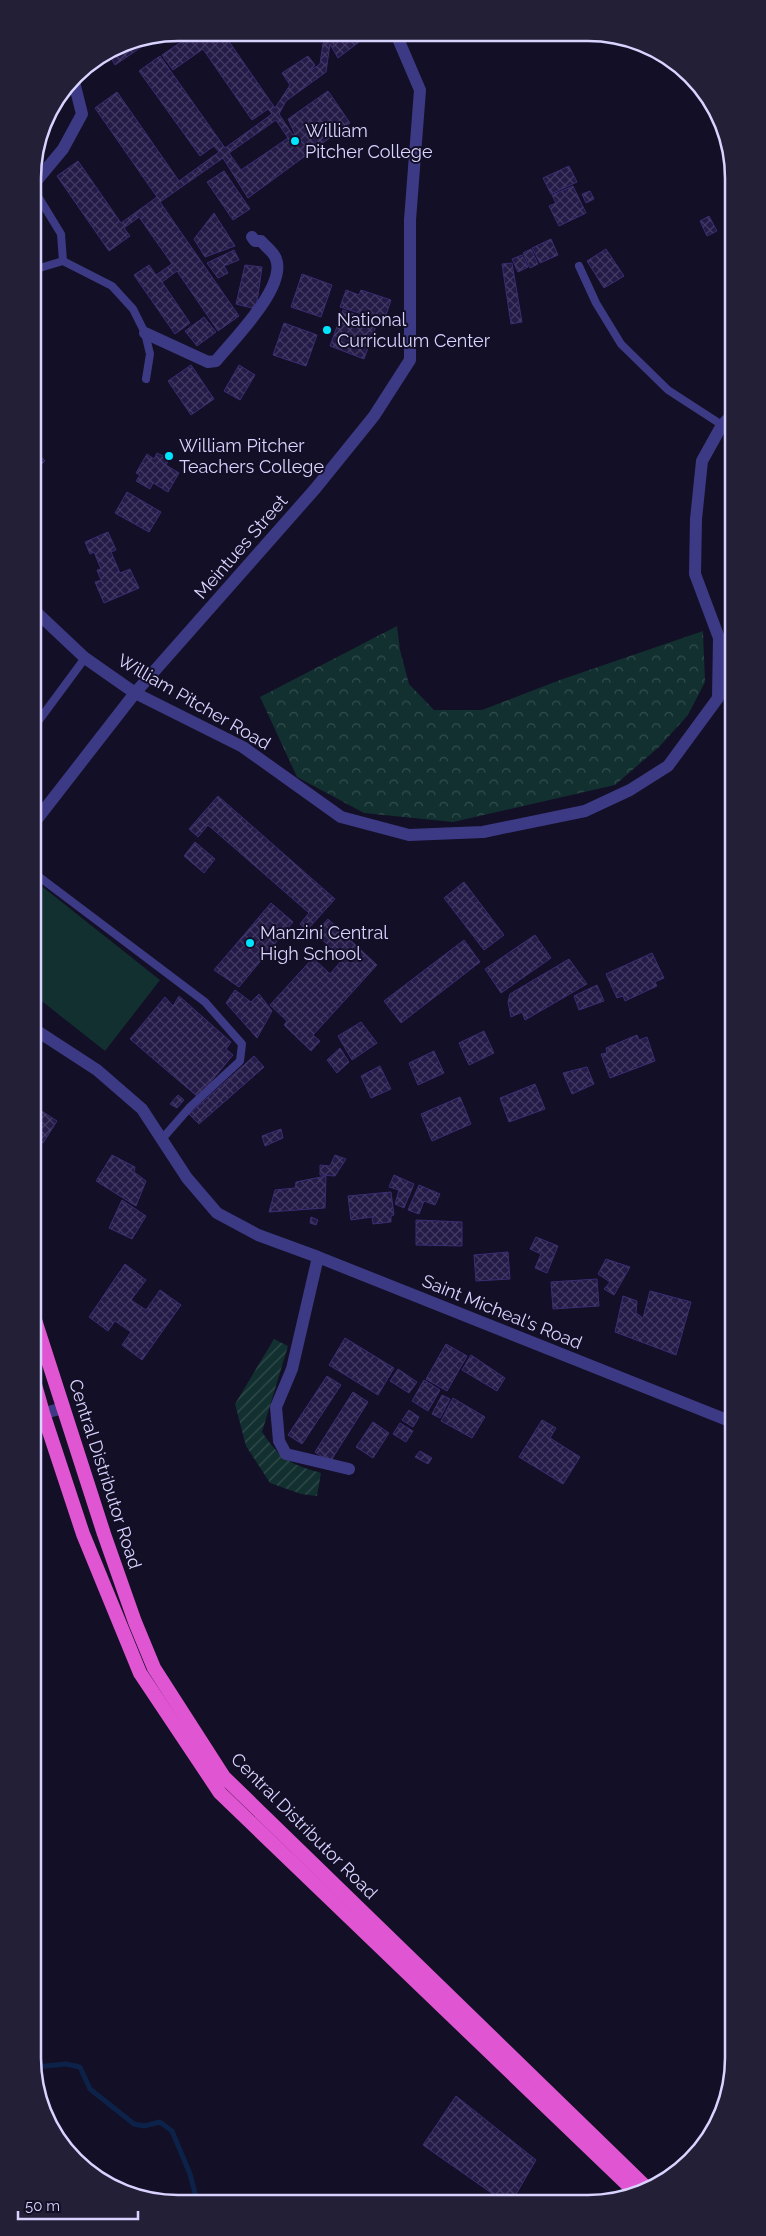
<svg xmlns="http://www.w3.org/2000/svg" width="766" height="2236" font-family="Raleway,sans-serif">
<defs>
<pattern id="forest-crowns" width="20" height="18" patternUnits="userSpaceOnUse" patternTransform="scale(1.25)"><rect width="20" height="18" fill="#12302f"/><path d="M2 6a3 3 0 1 1 6 0M12 15a3 3 0 1 1 6 0" fill="none" stroke="#344d4e"/></pattern>
<pattern id="garden-furrows" width="10" height="10" patternUnits="userSpaceOnUse" patternTransform="scale(1.25)"><rect width="10" height="10" fill="#12302f"/><path d="M-1 1l2-2M0 10L10 0M9 11l2-2" fill="none" stroke="#344d4e"/></pattern>
<pattern id="building-cross-hatch" width="8" height="8" patternUnits="userSpaceOnUse" patternTransform="scale(1.25)"><rect width="8" height="8" fill="#241b47"/><path d="M0 0l8 8M0 8l8-8" fill="none" stroke="#433b63"/></pattern>
</defs>
<rect width="100%" height="100%" fill="#130f26"/>
<!-- forest -->
<polygon fill="url(#forest-crowns)" points="397,626 400,650 409,684 434,710 482,710 560,680 703,631 705,682 688,715 659,747 615,785 453,822 364,813 297,777 260,697"/>
<!-- garden -->
<path fill="url(#garden-furrows)" d="M274,1339l14,7 -26,86c18,27 28,32 59,41l-4,23 -16,-2 -31,-11 -24,-37 -11,-42z"/>
<!-- pitch -->
<polygon fill="#12302f" points="34,880 160,980 105,1051 34,995"/>
<g fill="none" stroke-linecap="round" stroke-linejoin="round">
<!-- stream -->
<polyline stroke="#0c2248" stroke-width="5" points="35,2067 66,2064 80,2067 90,2089 134,2124 144,2126 160,2122 172,2131 190,2174 197,2201"/>
</g>
<!-- building -->
<g fill="url(#building-cross-hatch)" stroke="#3b2d73" fill-rule="evenodd">
<path d="M194,33h29l52,75 15,-23 -8,-12 26,-17 7,9 -5,6 10,-7 4,-27 -3,-4 33,1 5,8 -21,16 -8,-14 -4,28 -40,29 -7,13 14,21 2,-1 -7,-15 40,-28 22,32 -102,75 -25,-40 -63,44 79,114 -21,15 -41,-60 -15,11 28,41 -15,11 -41,-59 15,-10 7,10 16,-11 -33,-47 -15,11 6,8 -21,15 -52,-75 21,-15 43,62 36,-26 -62,-89 22,-16 62,89 40,-29 -5,-6 -14,10 -61,-85 21,-15 65,92 47,-34 -4,-5 -16,11 -49,-71 -30,21 -11,-15zM276,120l12,18 -47,32 -12,-17z"/>
<polygon points="156,37 115,65 110,56 96,65 94,61 123,43"/>
<polygon points="569,166 577,182 551,194 543,178"/>
<polygon points="224,171 250,209 233,220 207,182"/>
<polygon points="573,186 586,213 559,226 549,206 556,203 552,195"/>
<polygon points="590,191 594,199 586,203 582,194"/>
<polygon points="214,213 235,246 205,257 194,239"/>
<polygon points="709,216 717,231 707,236 700,221"/>
<polygon points="551,239 558,255 540,263 532,248"/>
<polygon points="531,249 538,264 530,268 523,253"/>
<polygon points="606,249 624,276 604,288 587,261"/>
<polygon points="234,250 239,260 224,266 228,273 218,278 207,263"/>
<polygon points="522,255 528,267 518,272 512,259"/>
<polygon points="512,263 522,322 511,324 502,264"/>
<polygon points="245,265 262,267 256,309 236,304"/>
<polygon points="302,274 332,285 321,317 291,307"/>
<polygon points="346,290 359,295 361,290 391,300 384,321 340,307"/>
<polygon points="343,310 377,323 364,359 330,346"/>
<polygon points="204,317 216,332 197,346 185,331"/>
<polygon points="284,323 317,335 306,366 273,355"/>
<polygon points="191,365 214,399 191,415 168,381"/>
<polygon points="239,365 255,375 240,400 224,391"/>
<polygon points="33,448 45,461 33,472"/>
<polygon points="157,453 169,459 166,465 179,473 168,492 153,483 150,489 136,481 140,475 136,473 147,454 154,459"/>
<polygon points="127,492 161,512 149,532 115,513"/>
<polygon points="108,532 116,550 111,552 120,573 130,569 139,588 104,603 95,582 101,580 97,570 101,569 94,552 90,554 85,542"/>
<polygon points="218,796 335,899 307,930 300,924 309,913 208,825 198,837 189,829"/>
<polygon points="195,842 215,859 204,873 184,856"/>
<polygon points="464,882 504,935 484,950 444,898"/>
<polygon points="271,903 293,922 239,987 214,970"/>
<polygon points="328,919 377,965 313,1035 320,1041 311,1051 284,1025 287,1021 270,1005 313,958 330,974 343,959 315,933"/>
<polygon points="535,935 551,958 501,993 485,969"/>
<polygon points="464,940 480,962 401,1023 384,1001"/>
<polygon points="652,953 664,978 655,982 657,986 625,1001 623,996 617,998 606,974"/>
<polygon points="569,959 587,984 525,1020 522,1012 511,1017 508,1002 510,994"/>
<polygon points="597,985 604,1001 579,1010 574,996"/>
<polygon points="235,990 251,1002 259,994 272,1011 257,1038 226,1003"/>
<polygon points="179,996 231,1042 226,1049 233,1055 198,1097 130,1039 165,997 173,1006"/>
<polygon points="361,1022 377,1043 352,1060 338,1036"/>
<polygon points="484,1031 494,1053 469,1065 459,1043"/>
<polygon points="637,1035 639,1040 647,1037 655,1061 610,1078 601,1054 607,1053 606,1048"/>
<polygon points="340,1048 349,1062 337,1073 327,1060"/>
<polygon points="434,1051 444,1073 418,1085 409,1063"/>
<polygon points="254,1056 264,1067 199,1124 189,1114"/>
<polygon points="380,1066 391,1089 371,1098 361,1076"/>
<polygon points="587,1067 594,1084 572,1094 563,1073"/>
<polygon points="535,1084 545,1109 509,1122 500,1098"/>
<polygon points="178,1095 184,1100 177,1108 170,1104"/>
<polygon points="460,1097 471,1124 432,1141 421,1114"/>
<polygon points="34,1106 57,1121 43,1143 34,1137"/>
<polygon points="281,1129 283,1138 265,1146 262,1136"/>
<polygon points="112,1155 135,1167 134,1172 146,1181 136,1206 96,1181"/>
<polygon points="335,1155 346,1159 335,1176 320,1175 320,1165 330,1166"/>
<polygon points="394,1175 414,1184 404,1208 395,1204 399,1190 389,1187"/>
<polygon points="326,1176 325,1208 269,1212 275,1190 295,1188 296,1182"/>
<polygon points="419,1185 440,1194 435,1205 424,1201 419,1214 408,1210"/>
<polygon points="391,1192 394,1215 391,1216 391,1222 373,1224 372,1217 351,1220 348,1196"/>
<polygon points="122,1200 146,1216 132,1239 109,1228"/>
<polygon points="311,1217 318,1220 316,1225 310,1223"/>
<polygon points="416,1220 462,1222 462,1246 416,1245"/>
<polygon points="536,1237 558,1246 547,1273 535,1268 541,1254 530,1249"/>
<polygon points="508,1252 510,1279 476,1281 474,1255"/>
<polygon points="606,1259 630,1267 614,1295 604,1289 610,1282 598,1274"/>
<polygon points="125,1264 146,1280 131,1300 146,1310 160,1290 181,1305 142,1360 122,1345 131,1332 115,1321 108,1331 89,1317"/>
<polygon points="597,1279 599,1306 553,1309 551,1282"/>
<polygon points="650,1291 691,1302 676,1355 615,1332 623,1296 637,1301 636,1313 643,1318"/>
<polygon points="345,1338 394,1368 378,1395 329,1365"/>
<polygon points="446,1344 467,1356 447,1391 426,1379"/>
<polygon points="471,1355 505,1378 497,1391 462,1370"/>
<polygon points="398,1369 417,1382 409,1393 390,1381"/>
<polygon points="327,1376 341,1385 302,1444 288,1435"/>
<polygon points="424,1380 440,1390 428,1411 412,1401"/>
<polygon points="353,1392 368,1402 330,1462 315,1452"/>
<polygon points="442,1395 450,1399 440,1418 432,1414"/>
<polygon points="453,1398 485,1417 472,1438 441,1421"/>
<polygon points="409,1410 419,1417 413,1427 402,1420"/>
<polygon points="542,1420 556,1428 550,1438 580,1457 563,1484 519,1457"/>
<polygon points="373,1422 389,1433 373,1458 356,1447"/>
<polygon points="400,1423 413,1431 406,1442 393,1434"/>
<polygon points="420,1451 432,1458 428,1464 415,1457"/>
<polygon points="456,2096 536,2160 512,2201 503,2201 423,2145"/>
</g>
<g fill="none" stroke-linecap="round" stroke-linejoin="round">
<!-- service -->
<g stroke="#3d3a85" stroke-width="8">
<polyline points="33,188 61,234 63,261"/>
<polyline points="579,266 596,303 621,344 668,390 722,425"/>
<polyline points="33,270 63,261 112,286 133,309 145,333 150,354 146,379"/>
<polyline points="34,727 85,658"/>
<polyline points="34,873 205,1002 242,1044 240,1061 190,1107 162,1139"/>
</g>
<!-- minor -->
<g stroke="#3d3a85" stroke-width="12">
<polyline points="33,185 63,149 82,114 75,86"/>
<path d="M145,333l63,29 8,-1c16,-20 71,-74 60,-102 -2,-7 -10,-12 -15,-18h-6l-3,-4"/>
<polyline points="33,609 85,658 135,693 243,747 341,817 409,835 483,832 585,811 630,790 668,766 718,698 719,638 695,574 696,519 702,461 722,425 731,416"/>
<polyline points="34,823 135,693 315,489 374,416 410,360 410,220 420,90 396,34"/>
<polyline points="34,1029 97,1070 142,1109 187,1178 217,1213 258,1235 318,1257 732,1422"/>
<polyline points="318,1257 292,1369 276,1407 279,1441 286,1454 349,1469"/>
<polyline points="34,1416 63,1408"/>
</g>
<!-- trunk -->
<g stroke="#e055d1" stroke-width="14">
<polyline points="34,1317 104,1534 135,1622 154,1668 224,1777 648,2189"/>
<polyline points="34,1381 43,1413 83,1534 140,1673 220,1793 636,2193"/>
</g>
</g>
<!-- markers -->
<g fill="#00e5ff" stroke="#130f26" stroke-width="2">
<circle cx="295" cy="141" r="5"/>
<circle cx="327" cy="330" r="5"/>
<circle cx="169" cy="456" r="5"/>
<circle cx="250" cy="943" r="5"/>
</g>
<g text-anchor="middle" stroke-width="4" stroke-linejoin="round" paint-order="stroke">
<!-- poi labels -->
<g font-size="18" fill="#d9d4ff" stroke="#130f26" text-anchor="start">
<text x="305" y="137">William<tspan x="305" dy="21">Pitcher College</tspan></text>
<text x="337" y="326">National<tspan x="337" dy="21">Curriculum Center</tspan></text>
<text x="179" y="452">William Pitcher<tspan x="179" dy="21">Teachers College</tspan></text>
<text x="260" y="939">Manzini Central<tspan x="260" dy="21">High School</tspan></text>
</g>
<!-- street labels -->
<g font-size="18" fill="#d9d4ff" stroke="#130f26">
<text transform="translate(241 547) rotate(-49)" y="6">Meintues Street</text>
<text transform="translate(194 702) rotate(30)" y="6">William Pitcher Road</text>
<text transform="translate(502 1312) rotate(22)" y="6">Saint Micheal's Road</text>
<text transform="translate(105 1474) rotate(72)" y="6">Central Distributor Road</text>
<text transform="translate(304 1826) rotate(45)" y="6">Central Distributor Road</text>
</g>
</g>
<!-- crop -->
<path d="M0 0H766V2236H0ZM178 41H588A137 137 0 0 1 725 178V2058A137 137 0 0 1 588 2195H178A137 137 0 0 1 41 2058V178A137 137 0 0 1 178 41Z" fill="#231f37" fill-rule="evenodd"/>
<path fill="none" stroke="#d9d4ff" stroke-width="2.5" d="M178 41H588A137 137 0 0 1 725 178V2058A137 137 0 0 1 588 2195H178A137 137 0 0 1 41 2058V178A137 137 0 0 1 178 41Z"/>
<!-- scale -->
<path d="M18 2211v8h120v-8" fill="none" stroke="#d9d4ff" stroke-width="2.5"/>
<text x="25" y="2211" font-size="15" fill="#d9d4ff" stroke="#130f26" stroke-width="4" paint-order="stroke">50 m</text>
</svg>
